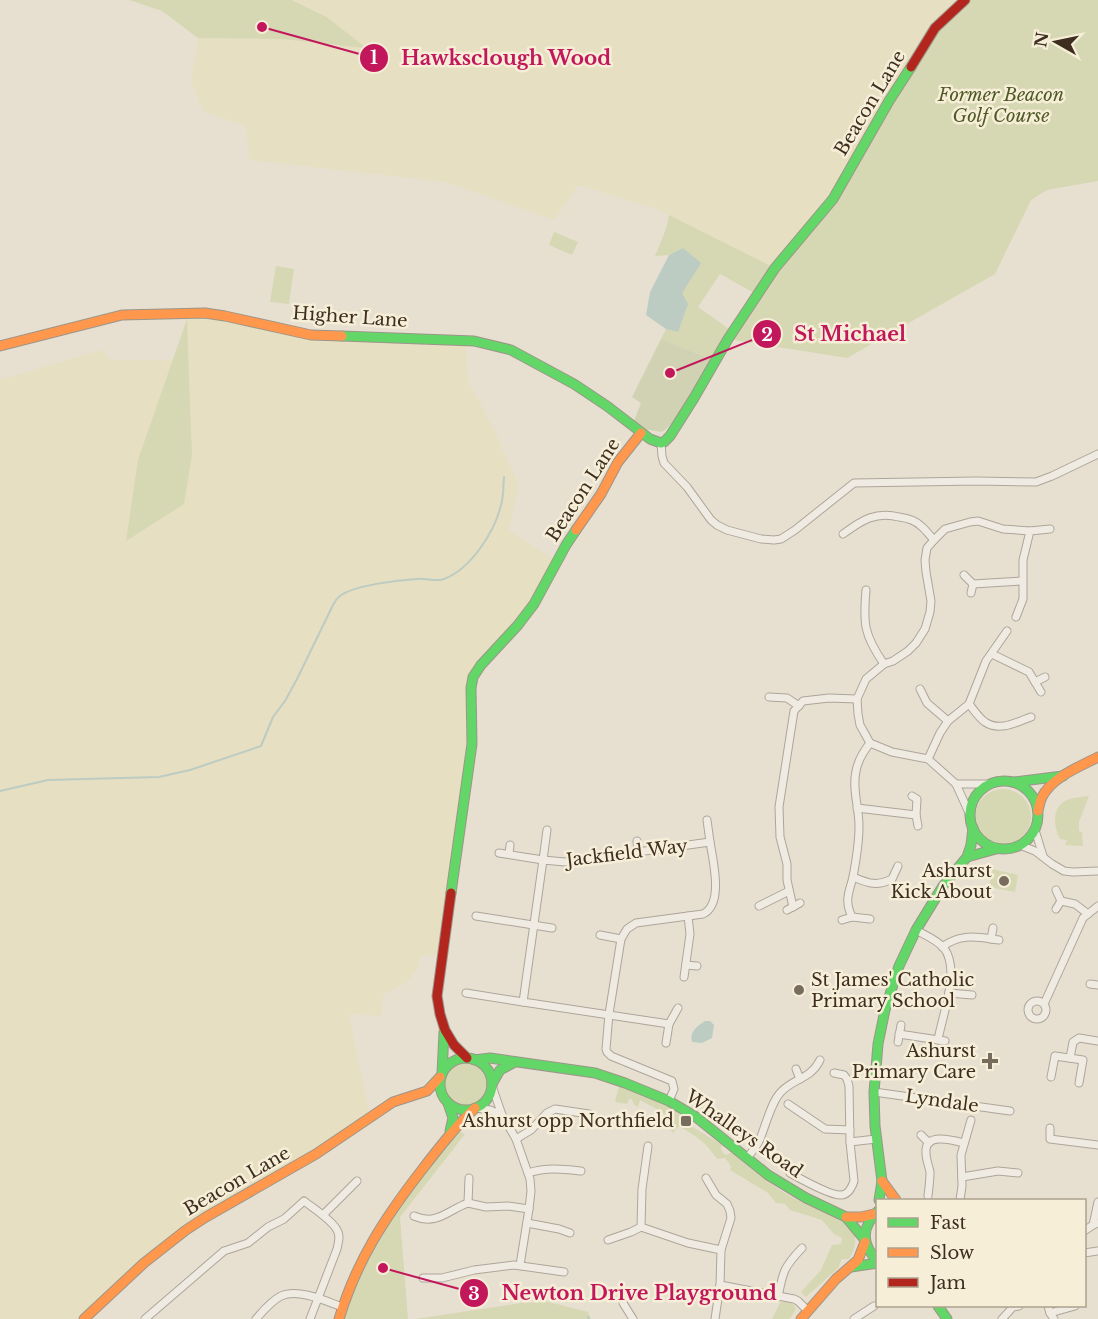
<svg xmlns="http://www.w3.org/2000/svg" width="1098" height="1319" font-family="'Libre Baskerville',serif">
<rect width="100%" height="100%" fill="#e7e0d1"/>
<!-- farmland -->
<g fill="#e6dfc2">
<polygon points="291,0 960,0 833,199 775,268 654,208 578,185 554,220 446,182 249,160 246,126 203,111 191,81 198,38 282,39 364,47 327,17"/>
<polygon points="187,319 230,320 307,339 466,346 468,380 495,432 519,485 509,531 554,559 532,604 476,667 472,744 441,955 421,956 417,969 408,982 383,995 381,1016 349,1014 369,1112 324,1145 285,1168 217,1204 144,1263 79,1319 0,1319 0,380 102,350 111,360 174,360 138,460 192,455"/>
</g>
<!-- green -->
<g fill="#d6d7b3">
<polygon points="129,0 291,0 327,17 366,48 282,39 198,38 162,11"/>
<polygon points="965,0 1098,0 1098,181 1047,190 1031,200 995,274 847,358 728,339 775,268 833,199 935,28"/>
<polygon points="669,215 773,267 754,293 720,274 698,307 729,329 713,360 661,339 666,329 678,332 682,294 683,248 669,255 655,256 666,229"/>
<polygon points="554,232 578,242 572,255 549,245"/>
<polygon points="276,266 294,269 289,304 270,302"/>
<polygon points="187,319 192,455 184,504 126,541 138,460"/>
<circle cx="1003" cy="817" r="28"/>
<path d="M1089,796l-10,26v9l3,1 1,14 -18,-1 2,-5 -7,-1c-7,-14 -9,-34 10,-40 6,-2 13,-2 19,-3z"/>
<polygon points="992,869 1018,875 1015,892 989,887"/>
<circle cx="466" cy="1084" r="21"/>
<path d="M619,1085l29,11 20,10 9,6 6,9 39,24 -1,4 2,4 3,2 6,-3c21,19 44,38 69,50 15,7 34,11 47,23 11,9 8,23 1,34h-7l-4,9 -32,29 -5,-5 20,-22 11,-25 9,-1 1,-6 -8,-4 -12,-14 -32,-10 -5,-6 -9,-1 -8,-10 -38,-23 1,-4 -6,-8 -8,1c-12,-18 -20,-22 -38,-33l-6,7 -5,-6 4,-6 -10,-9 -22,-12 -2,7 -4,-2 -2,-6h-3l-2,5 -12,-2z"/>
<polygon points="460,1132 465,1134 400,1217 408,1319 342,1319 351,1290 387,1220 450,1135"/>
<path d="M785,1300c13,5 13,9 4,19h-17l8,-16z"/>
<polygon points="549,1302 588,1312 591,1319 415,1319 521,1303"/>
</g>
<!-- cemetery -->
<path fill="#d1d1b3" d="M661,339l52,21c-12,18 -35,62 -51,72l-18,-3 -10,-8 7,-18 -9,-6z"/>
<!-- water -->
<g fill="#bcccc2">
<polygon points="683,248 701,263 682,293 688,304 678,332 666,329 646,315 650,292 669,255"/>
<path d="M705,1021h5l4,4 -2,13 -10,5 -10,-1c-3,-10 5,-16 13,-21z"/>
</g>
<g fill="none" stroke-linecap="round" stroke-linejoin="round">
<!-- stream -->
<g stroke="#bcccc2" stroke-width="2">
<path d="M0,791l48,-11 111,-3 31,-7 71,-24 12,-29 12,-16 12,-22 36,-74c2,-4 4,-7 8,-10 16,-10 57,-15 76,-16 9,-1 20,3 27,0 27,-10 51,-48 57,-74 3,-9 2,-19 3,-28"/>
<polyline points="588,1317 589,1319"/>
</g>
<defs>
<g id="street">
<polyline points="661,443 662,456 664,463 687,487 711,520 717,525 727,530 761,539 774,540 781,539 795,530 854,483 976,481 1036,482 1052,476 1098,454"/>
<path d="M843,534c19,-14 33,-23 56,-17 8,1 16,3 22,9 5,4 8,9 13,14"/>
<polyline points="964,575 973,584 971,593"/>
<polyline points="973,584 1022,581"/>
<path d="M866,590c-3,34 -2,45 18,74"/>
<polyline points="1016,617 1023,599 1023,560 1030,531 1050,529"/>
<polyline points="992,654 1029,672 1041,692"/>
<polyline points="1035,682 1045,677"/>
<polyline points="920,689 927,703 948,721"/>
<polyline points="769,697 787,698 799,706"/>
<path d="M969,704c5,6 10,14 16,18 14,10 32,0 46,-5"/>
<polyline points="928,759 940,733 948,721 969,704 986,661 1007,631"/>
<polyline points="956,784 991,784"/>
<polyline points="912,796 917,799 916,815 918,826"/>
<polyline points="857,808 916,815"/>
<polyline points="970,815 956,784 928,759 892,752 870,743 860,725 858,714 857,699 866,679 884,664 893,661 908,651 916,643 925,629 930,612 931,601 926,572 925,560 927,548 934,540 945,529 970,522 978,521 1003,529 1030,531"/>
<polyline points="707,820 710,842"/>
<polyline points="1035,830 1043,856"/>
<polyline points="637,841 638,853"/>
<polyline points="1020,845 1035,851 1052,864 1064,871 1073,872 1098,871"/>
<polyline points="499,853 543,860 547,830"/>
<polyline points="509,854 510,845"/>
<path d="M853,877c15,6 23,10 39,2l6,-13"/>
<polyline points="1061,901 1075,904 1088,914"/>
<polyline points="759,906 789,891"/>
<polyline points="793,907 787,880 787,864 780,837 779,807 794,711 803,701 829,698 857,699"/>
<polyline points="1056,909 1061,901 1056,890"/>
<polyline points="787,910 800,903"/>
<polyline points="476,916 552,928"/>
<path d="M852,917c-8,-17 -3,-24 1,-40 3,-16 6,-35 6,-51 0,-19 -7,-36 -3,-55 2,-11 7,-19 14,-28"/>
<polyline points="842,920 852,917 870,919"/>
<polyline points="993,928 991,939 999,940"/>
<path d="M916,930c9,5 21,10 28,18 17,23 -2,67 -6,92"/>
<polyline points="600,935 621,939"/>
<path d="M942,947c16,-12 31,-11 49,-8"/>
<polyline points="686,965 697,966"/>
<polyline points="684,977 690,934 688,916"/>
<polyline points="1090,984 1098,985"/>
<polyline points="466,993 523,1002"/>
<polyline points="949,993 972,995"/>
<circle cx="1037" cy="1010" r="9"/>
<polyline points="1044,1004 1083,918 1098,906"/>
<polyline points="899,1034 945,1041"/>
<polyline points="898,1042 901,1025"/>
<polyline points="666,1043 669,1024 678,1008"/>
<polyline points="1070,1058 1073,1042 1079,1038 1098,1041"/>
<polyline points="796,1069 800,1079"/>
<polyline points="834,1073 844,1075 847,1079 849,1086 850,1142 876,1139"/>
<polyline points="1051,1077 1055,1056 1083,1060 1079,1083"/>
<polyline points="492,1086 502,1115 516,1139 530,1179 531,1191 529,1209 520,1265"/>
<polyline points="874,1092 1010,1111"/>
<path d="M669,1101l5,-12 -2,-8 -61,-25 -4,-4 -1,-3 3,-35 12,-75 6,-10 9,-6 67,-9c21,-10 10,-53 7,-72l-145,20 -22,-2 -20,142 146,22"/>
<polyline points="788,1104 825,1129 850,1130"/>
<polyline points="476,1108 490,1110 502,1115"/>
<polyline points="1050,1128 1050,1139 1098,1145"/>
<polyline points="921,1135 929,1143"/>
<polyline points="516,1139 531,1130 547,1113 555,1109 589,1114"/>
<polyline points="648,1146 642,1189 641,1227 688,1243 721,1250"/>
<path d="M747,1158c5,-6 10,-12 13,-19 6,-14 11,-37 21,-47 13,-14 30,-13 39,-32"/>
<path d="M528,1173c18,-6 35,-4 53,-2"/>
<path d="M790,1173c9,5 41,23 51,22 7,0 11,-8 13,-14l-4,-39"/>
<polyline points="962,1177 998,1171 1018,1173"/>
<polyline points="706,1178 716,1195 727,1204 730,1211 731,1218 721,1250 720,1285 715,1319"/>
<path d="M928,1196c1,-8 2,-16 2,-24 -1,-6 -4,-12 -4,-19 -2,-21 26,-13 38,-10"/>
<polyline points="960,1200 962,1186 961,1155 971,1120"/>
<polyline points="468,1203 469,1178"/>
<polyline points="323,1215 357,1181"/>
<path d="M414,1216c23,10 34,-6 54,-13l18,4 22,-1 21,3"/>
<polyline points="527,1223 559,1229 570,1233"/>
<polyline points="1093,1225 1098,1202"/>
<polyline points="1084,1231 1093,1225 1098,1223"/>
<polyline points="608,1240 631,1232 641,1227"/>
<polyline points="1084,1253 1098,1251"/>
<polyline points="423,1278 442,1278 474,1270 514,1265 564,1272"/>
<polyline points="720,1285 794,1299 798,1301 808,1311"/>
<path d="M778,1297c5,-26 6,-30 24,-49"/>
<polyline points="623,1303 633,1319"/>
<polyline points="1048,1306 1050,1313 1054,1319"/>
<polyline points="1050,1313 1075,1306"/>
<path d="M145,1319l79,-68 24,-8 20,-16 16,-8 20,-18c9,7 28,19 33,29 4,6 1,13 0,19l-27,70"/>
<path d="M256,1319c7,-8 15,-18 25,-23 17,-8 45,5 61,11"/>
<polyline points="854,1319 874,1306"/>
<polyline points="1002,1319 1013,1307 1019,1306"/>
</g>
<g id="fast">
<polyline points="342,336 474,341 511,350 574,384 607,406 650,439 661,443 664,442 670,436 694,398 728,339 775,268 833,199 889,101 911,67"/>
<circle cx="1004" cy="815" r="34"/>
<polyline points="1014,782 1063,776"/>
<polyline points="967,857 996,849"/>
<polyline points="451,893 472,744 471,688 473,677 481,665 518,625 534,604 566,545 576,530"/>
<circle cx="466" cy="1084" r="26"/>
<polyline points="474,1060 490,1058 595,1073 625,1083 669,1101 696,1117 768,1175 806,1198 846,1217 865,1240"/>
<polyline points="442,1074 444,1032"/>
<polyline points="492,1084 500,1070 515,1062"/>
<polyline points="448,1103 453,1118 450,1131"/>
<polyline points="879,1200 882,1181 875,1126 874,1092 878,1044 885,1010 899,966 916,930 943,886 967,857 971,845 973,828"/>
<path d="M878,1211c-17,16 -17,34 0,50"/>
<polyline points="851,1267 878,1263"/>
<polyline points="938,1306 947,1319"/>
</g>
<g id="slow">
<polyline points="0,346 122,315 205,313 225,316 311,335 342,336"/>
<polyline points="576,530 601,494 618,462 641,433"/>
<path d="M1038,811c1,-5 2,-10 4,-14 10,-20 37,-30 56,-40"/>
<polyline points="882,1181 896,1200"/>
<polyline points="846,1217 861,1217 874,1214"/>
<polyline points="84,1319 144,1263 186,1230 206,1217 316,1154 393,1102 427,1091 440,1077"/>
<path d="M339,1319c18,-59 45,-100 82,-148 17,-22 34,-44 54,-63"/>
<polyline points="801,1319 836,1279 858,1260 865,1242"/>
</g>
<g id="jam">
<polyline points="911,67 935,28 965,0"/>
<polyline points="451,893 437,996 440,1014 445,1030 454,1045 467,1058"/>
</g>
</defs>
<!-- street casing -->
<use href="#street" stroke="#ada599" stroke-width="9"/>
<!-- fast casing -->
<use href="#fast" stroke="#9c958a" stroke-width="11"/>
<!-- slow casing -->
<use href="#slow" stroke="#9c958a" stroke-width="11"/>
<!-- jam casing -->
<use href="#jam" stroke="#9c958a" stroke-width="11"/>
<!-- street -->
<use href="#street" stroke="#efebe3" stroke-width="7"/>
<!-- fast -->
<use href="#fast" stroke="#63d668" stroke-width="9"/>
<!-- slow -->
<use href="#slow" stroke="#ff974d" stroke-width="9"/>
<!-- jam -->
<use href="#jam" stroke="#b3261e" stroke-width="9"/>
</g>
<!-- markers -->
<g fill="#786c5e" stroke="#f7eed8" stroke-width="2">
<circle cx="1004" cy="881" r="6"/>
<circle cx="799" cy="990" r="6"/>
<path d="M987 1052h6v6h6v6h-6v6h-6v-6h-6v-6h6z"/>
<rect x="680" y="1115" width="12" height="12" rx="3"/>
</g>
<g text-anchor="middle" stroke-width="5" stroke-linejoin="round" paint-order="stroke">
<!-- park labels -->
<g font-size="18" font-style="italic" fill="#4d5a26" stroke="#f7eed8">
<text x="1001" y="101">Former Beacon<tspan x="1001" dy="21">Golf Course</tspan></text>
</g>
<!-- street labels -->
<g font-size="18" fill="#3d2e20" stroke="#f7eed8">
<text transform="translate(870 103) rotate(-59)" y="6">Beacon Lane</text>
<text transform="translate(350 317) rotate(4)" y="6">Higher Lane</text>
<text transform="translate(583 490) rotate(-57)" y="6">Beacon Lane</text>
<text transform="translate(627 853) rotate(-7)" y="6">Jackfield Way</text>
<text transform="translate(942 1101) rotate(8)" y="6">Lyndale</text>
<text transform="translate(744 1134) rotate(35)" y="6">Whalleys Road</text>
<text transform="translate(237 1181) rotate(-30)" y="6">Beacon Lane</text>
</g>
<!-- poi labels -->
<g font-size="18" fill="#3d2e20" stroke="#f7eed8" text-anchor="end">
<text x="992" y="877">Ashurst<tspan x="992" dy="21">Kick About</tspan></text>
<text x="811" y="986" text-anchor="start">St James' Catholic<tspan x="811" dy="21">Primary School</tspan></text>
<text x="976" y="1057">Ashurst<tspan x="976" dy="21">Primary Care</tspan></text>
<text x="674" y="1127">Ashurst opp Northfield</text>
</g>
</g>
<!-- callouts -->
<path fill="none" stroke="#c2185b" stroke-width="2" d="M262 27L374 58M670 373L767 334M383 1268L474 1293"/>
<g fill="#c2185b" stroke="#f7eed8" stroke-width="2">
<circle cx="262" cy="27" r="6"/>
<circle cx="670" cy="373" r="6"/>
<circle cx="383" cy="1268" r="6"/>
<circle cx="374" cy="58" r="15"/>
<circle cx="767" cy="334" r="15"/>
<circle cx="474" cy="1293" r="15"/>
</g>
<g font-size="18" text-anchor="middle" font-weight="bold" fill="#fff">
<text x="374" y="64">1</text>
<text x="767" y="341">2</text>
<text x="474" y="1300">3</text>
</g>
<g font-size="20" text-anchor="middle" font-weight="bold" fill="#c2185b" stroke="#f7eed8" stroke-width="5" stroke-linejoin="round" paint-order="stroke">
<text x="506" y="65">Hawksclough Wood</text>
<text x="850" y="341">St Michael</text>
<text x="639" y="1300">Newton Drive Playground</text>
</g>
<!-- legend -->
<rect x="876" y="1199" width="210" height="108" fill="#f7eed8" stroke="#ada18e" stroke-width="1.5"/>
<rect x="888" y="1218" width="30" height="9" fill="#63d668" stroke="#ada18e" stroke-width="1.5"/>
<text x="930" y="1229" font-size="18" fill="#3d2e20">Fast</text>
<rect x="888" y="1248" width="30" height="9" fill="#ff974d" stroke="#ada18e" stroke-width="1.5"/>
<text x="930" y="1259" font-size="18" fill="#3d2e20">Slow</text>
<rect x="888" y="1278" width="30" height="9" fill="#b3261e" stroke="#ada18e" stroke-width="1.5"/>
<text x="930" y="1289" font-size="18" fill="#3d2e20">Jam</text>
<!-- north arrow -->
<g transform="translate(1056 42) rotate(279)" stroke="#f7eed8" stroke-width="4.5" paint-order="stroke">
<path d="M0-4.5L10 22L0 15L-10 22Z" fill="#3d2e20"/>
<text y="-9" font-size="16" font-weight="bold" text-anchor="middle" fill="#3d2e20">N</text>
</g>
</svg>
